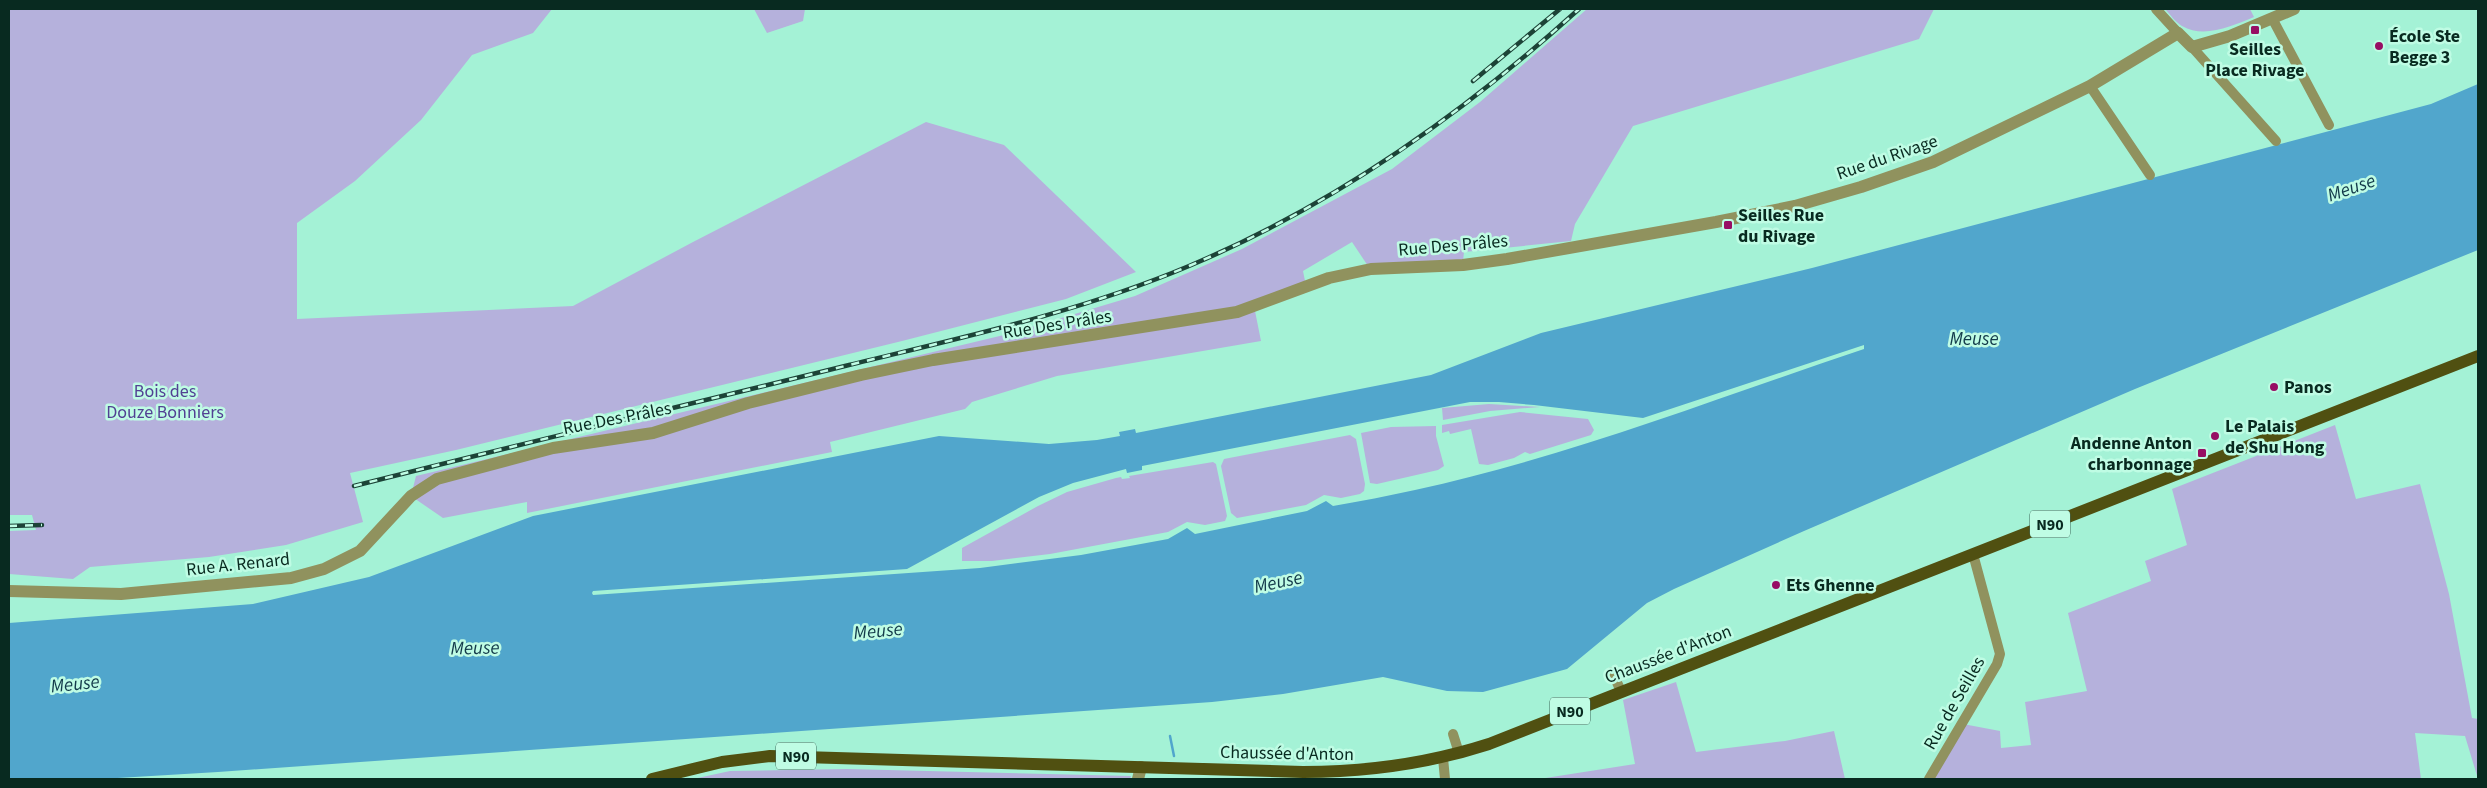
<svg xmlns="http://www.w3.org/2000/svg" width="2487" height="788" font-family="'Source Sans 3',sans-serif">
<rect width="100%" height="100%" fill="#a4f2d6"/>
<!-- green -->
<g fill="#b5b1dc">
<polygon points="9,9 552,9 533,33 472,55 421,120 355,181 297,223 297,319 573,306 693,242 926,122 1004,145 1136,272 1066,299 902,341 456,450 350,473 363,522 286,545 209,557 90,567 73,579 9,574 9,531 36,530 32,515 9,515"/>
<polygon points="754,9 805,9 803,21 767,33"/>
<polygon points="1587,9 1934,9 1919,39 1633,126 1575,224 1571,241 1464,252 1463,261 1368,266 1352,242 1303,271 1306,286 1254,306 1261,341 1057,376 972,402 965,409 830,442 832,452 527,513 527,502 443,518 411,496 416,476 1008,334 1135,296 1242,249 1392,169 1480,102"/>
<path d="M2165,9h85l4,8c-22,9 -50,22 -72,9 -7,-4 -12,-12 -17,-17z"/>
<polygon points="1489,404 1540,407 1490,411 1443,420 1442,408"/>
<polygon points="1520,412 1588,419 1594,430 1591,435 1530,454 1525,452 1514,458 1488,465 1479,464 1471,429 1450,434 1449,431 1442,433 1442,425"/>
<polygon points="2335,425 2356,499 2420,484 2449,594 2472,718 2478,719 2478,779 2465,736 2415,733 2421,779 1932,779 1963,724 2000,731 2001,748 2031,745 2025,702 2087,691 2068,613 2151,581 2145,561 2187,545 2172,489"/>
<polygon points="1436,426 1436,436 1444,466 1438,470 1377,484 1370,483 1361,433 1391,427"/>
<polygon points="1350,435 1356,439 1365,484 1364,491 1360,494 1341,498 1324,495 1306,505 1237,518 1231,513 1221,466 1224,459"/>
<polygon points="1213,462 1216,464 1227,516 1225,521 1205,525 1187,522 1168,532 1050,554 992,561 962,561 962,548 1038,506 1067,492 1116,478 1121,477 1122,479 1130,478 1129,476"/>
<polygon points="1676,682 1696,752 1785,741 1834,731 1845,779 1539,779 1635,764 1623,700"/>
<polygon points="847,769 1131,776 1130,779 693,779 730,771"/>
</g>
<!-- water -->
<path fill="#51a6cc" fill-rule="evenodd" d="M2478,84v166l-343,139 -331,142 -130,58 -27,14 -80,66 -84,23 -36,-1 -64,-14 -100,17 -71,8 -994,70 -117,7h-92v-156l244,-19 116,-27 164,-61 406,-80 110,8 48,-4 23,-4 -1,-4 16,-3 1,4 295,-58 110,-42 271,-65 619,-164zM1864,345v4c-147,49 -297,108 -449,141 -27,6 -54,11 -82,16l-7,-5 -19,10 -112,23 -8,-6 -19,11 -87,16 -101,13 -387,27 -1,-2 1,-2 314,-22 132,-72 34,-14 53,-14 1,4 15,-3v-4l328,-64h29l35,3 109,13z"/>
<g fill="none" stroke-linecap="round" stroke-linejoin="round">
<!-- stream -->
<polyline stroke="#51a6cc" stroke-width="2.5" points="1170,736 1174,756"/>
<!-- minor -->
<g stroke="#90925e" stroke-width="10">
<polyline points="2156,9 2178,33"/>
<polyline points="2272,18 2329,125"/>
<polyline points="2192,47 2276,141"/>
<polyline points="2090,86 2150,175"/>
<polyline points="1612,672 1621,691"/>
<polyline points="1453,734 1459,753"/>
<polyline points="1443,758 1445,779"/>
<polyline points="1929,779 1997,664 2000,654 1973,554"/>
</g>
<!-- tertiary -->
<g stroke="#90925e" stroke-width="12">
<polyline points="9,591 121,594 291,578 324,569 360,551 411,496 437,479 553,448 653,433 748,403 861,375 933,360 1237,312 1329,278 1371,269 1463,265 1507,259 1716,222 1795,206 1861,187 1933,162 2090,86 2178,33 2192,47 2230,36 2294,9"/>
<polyline points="1138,779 1141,767"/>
</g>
<!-- primary -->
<path stroke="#505011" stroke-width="12" d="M652,779l70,-17 48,-6 533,16c64,0 124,-8 186,-28l989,-388"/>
<defs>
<g id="rail">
<polyline points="1473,81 1560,9"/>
<path d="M354,486c165,-42 330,-80 495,-121 115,-28 231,-53 340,-99 145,-61 274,-152 390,-257"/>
<polyline points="9,526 42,525"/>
</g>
</defs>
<!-- rail casing -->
<use href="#rail" stroke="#1c4337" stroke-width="4.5"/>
<!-- rail -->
<use href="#rail" stroke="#bffce4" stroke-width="2.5" stroke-dasharray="8" stroke-linecap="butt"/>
</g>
<!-- markers -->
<g fill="#970e64" stroke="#bffce4" stroke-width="2">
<rect x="2250" y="25" width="10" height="10" rx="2.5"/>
<circle cx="2379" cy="46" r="5"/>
<rect x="1723" y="220" width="10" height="10" rx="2.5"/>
<circle cx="2274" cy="387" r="5"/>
<circle cx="2215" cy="436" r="5"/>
<rect x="2197" y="448" width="10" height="10" rx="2.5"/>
<circle cx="1776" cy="585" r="5"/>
</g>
<g text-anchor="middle" stroke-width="5" stroke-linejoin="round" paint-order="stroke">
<!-- shield labels -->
<g fill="#bffce4" stroke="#3f695b" stroke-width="1">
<rect x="2030" y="510.5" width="40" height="27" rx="4"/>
<rect x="1550" y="697.5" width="40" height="27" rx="4"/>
<rect x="776" y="742.5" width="40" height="27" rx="4"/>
</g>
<g font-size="16" font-weight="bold" fill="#082a20">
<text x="2050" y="530">N90</text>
<text x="1570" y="717">N90</text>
<text x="796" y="762">N90</text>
</g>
<!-- poi labels -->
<g font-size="18" font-weight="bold" fill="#082a20" stroke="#bffce4" text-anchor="start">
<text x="2389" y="42">École Ste<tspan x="2389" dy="21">Begge 3</tspan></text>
<text x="2255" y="55" text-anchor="middle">Seilles<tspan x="2255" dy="21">Place Rivage</tspan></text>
<text x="1738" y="221">Seilles Rue<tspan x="1738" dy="21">du Rivage</tspan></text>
<text x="2284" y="393">Panos</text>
<text x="2225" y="432">Le Palais<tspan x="2225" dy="21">de Shu Hong</tspan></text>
<text x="2192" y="449" text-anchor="end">Andenne Anton<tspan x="2192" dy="21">charbonnage</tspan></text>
<text x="1786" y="591">Ets Ghenne</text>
</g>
<!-- street labels -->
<g font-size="18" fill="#082a20" stroke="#bffce4">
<text transform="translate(1887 157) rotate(-19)" y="6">Rue du Rivage</text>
<text transform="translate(1453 245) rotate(-5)" y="6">Rue Des Prâles</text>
<text transform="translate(1057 324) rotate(-9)" y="6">Rue Des Prâles</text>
<text transform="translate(617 418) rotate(-11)" y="6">Rue Des Prâles</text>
<text transform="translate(238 564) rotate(-6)" y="6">Rue A. Renard</text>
<text transform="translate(1668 654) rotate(-21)" y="6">Chaussée d'Anton</text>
<text transform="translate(1954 703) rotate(-60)" y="6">Rue de Seilles</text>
<text transform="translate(1287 753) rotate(1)" y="6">Chaussée d'Anton</text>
</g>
<!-- park labels -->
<g font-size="18" fill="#524193" stroke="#bffce4">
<text x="165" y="397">Bois des<tspan x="165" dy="21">Douze Bonniers</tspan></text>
</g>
<!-- water labels -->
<g font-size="19" font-style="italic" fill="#133a4a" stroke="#bffce4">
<text transform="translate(2351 187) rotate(-19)" y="7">Meuse</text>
<text x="1974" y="345">Meuse</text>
<text transform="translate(1278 581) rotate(-12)" y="7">Meuse</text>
<text transform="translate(878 630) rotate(-5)" y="7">Meuse</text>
<text transform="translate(475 647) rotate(-1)" y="7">Meuse</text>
<text transform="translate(75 683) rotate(-6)" y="7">Meuse</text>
</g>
</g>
<!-- border -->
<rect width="2487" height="788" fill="none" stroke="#082a20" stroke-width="20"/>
</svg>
